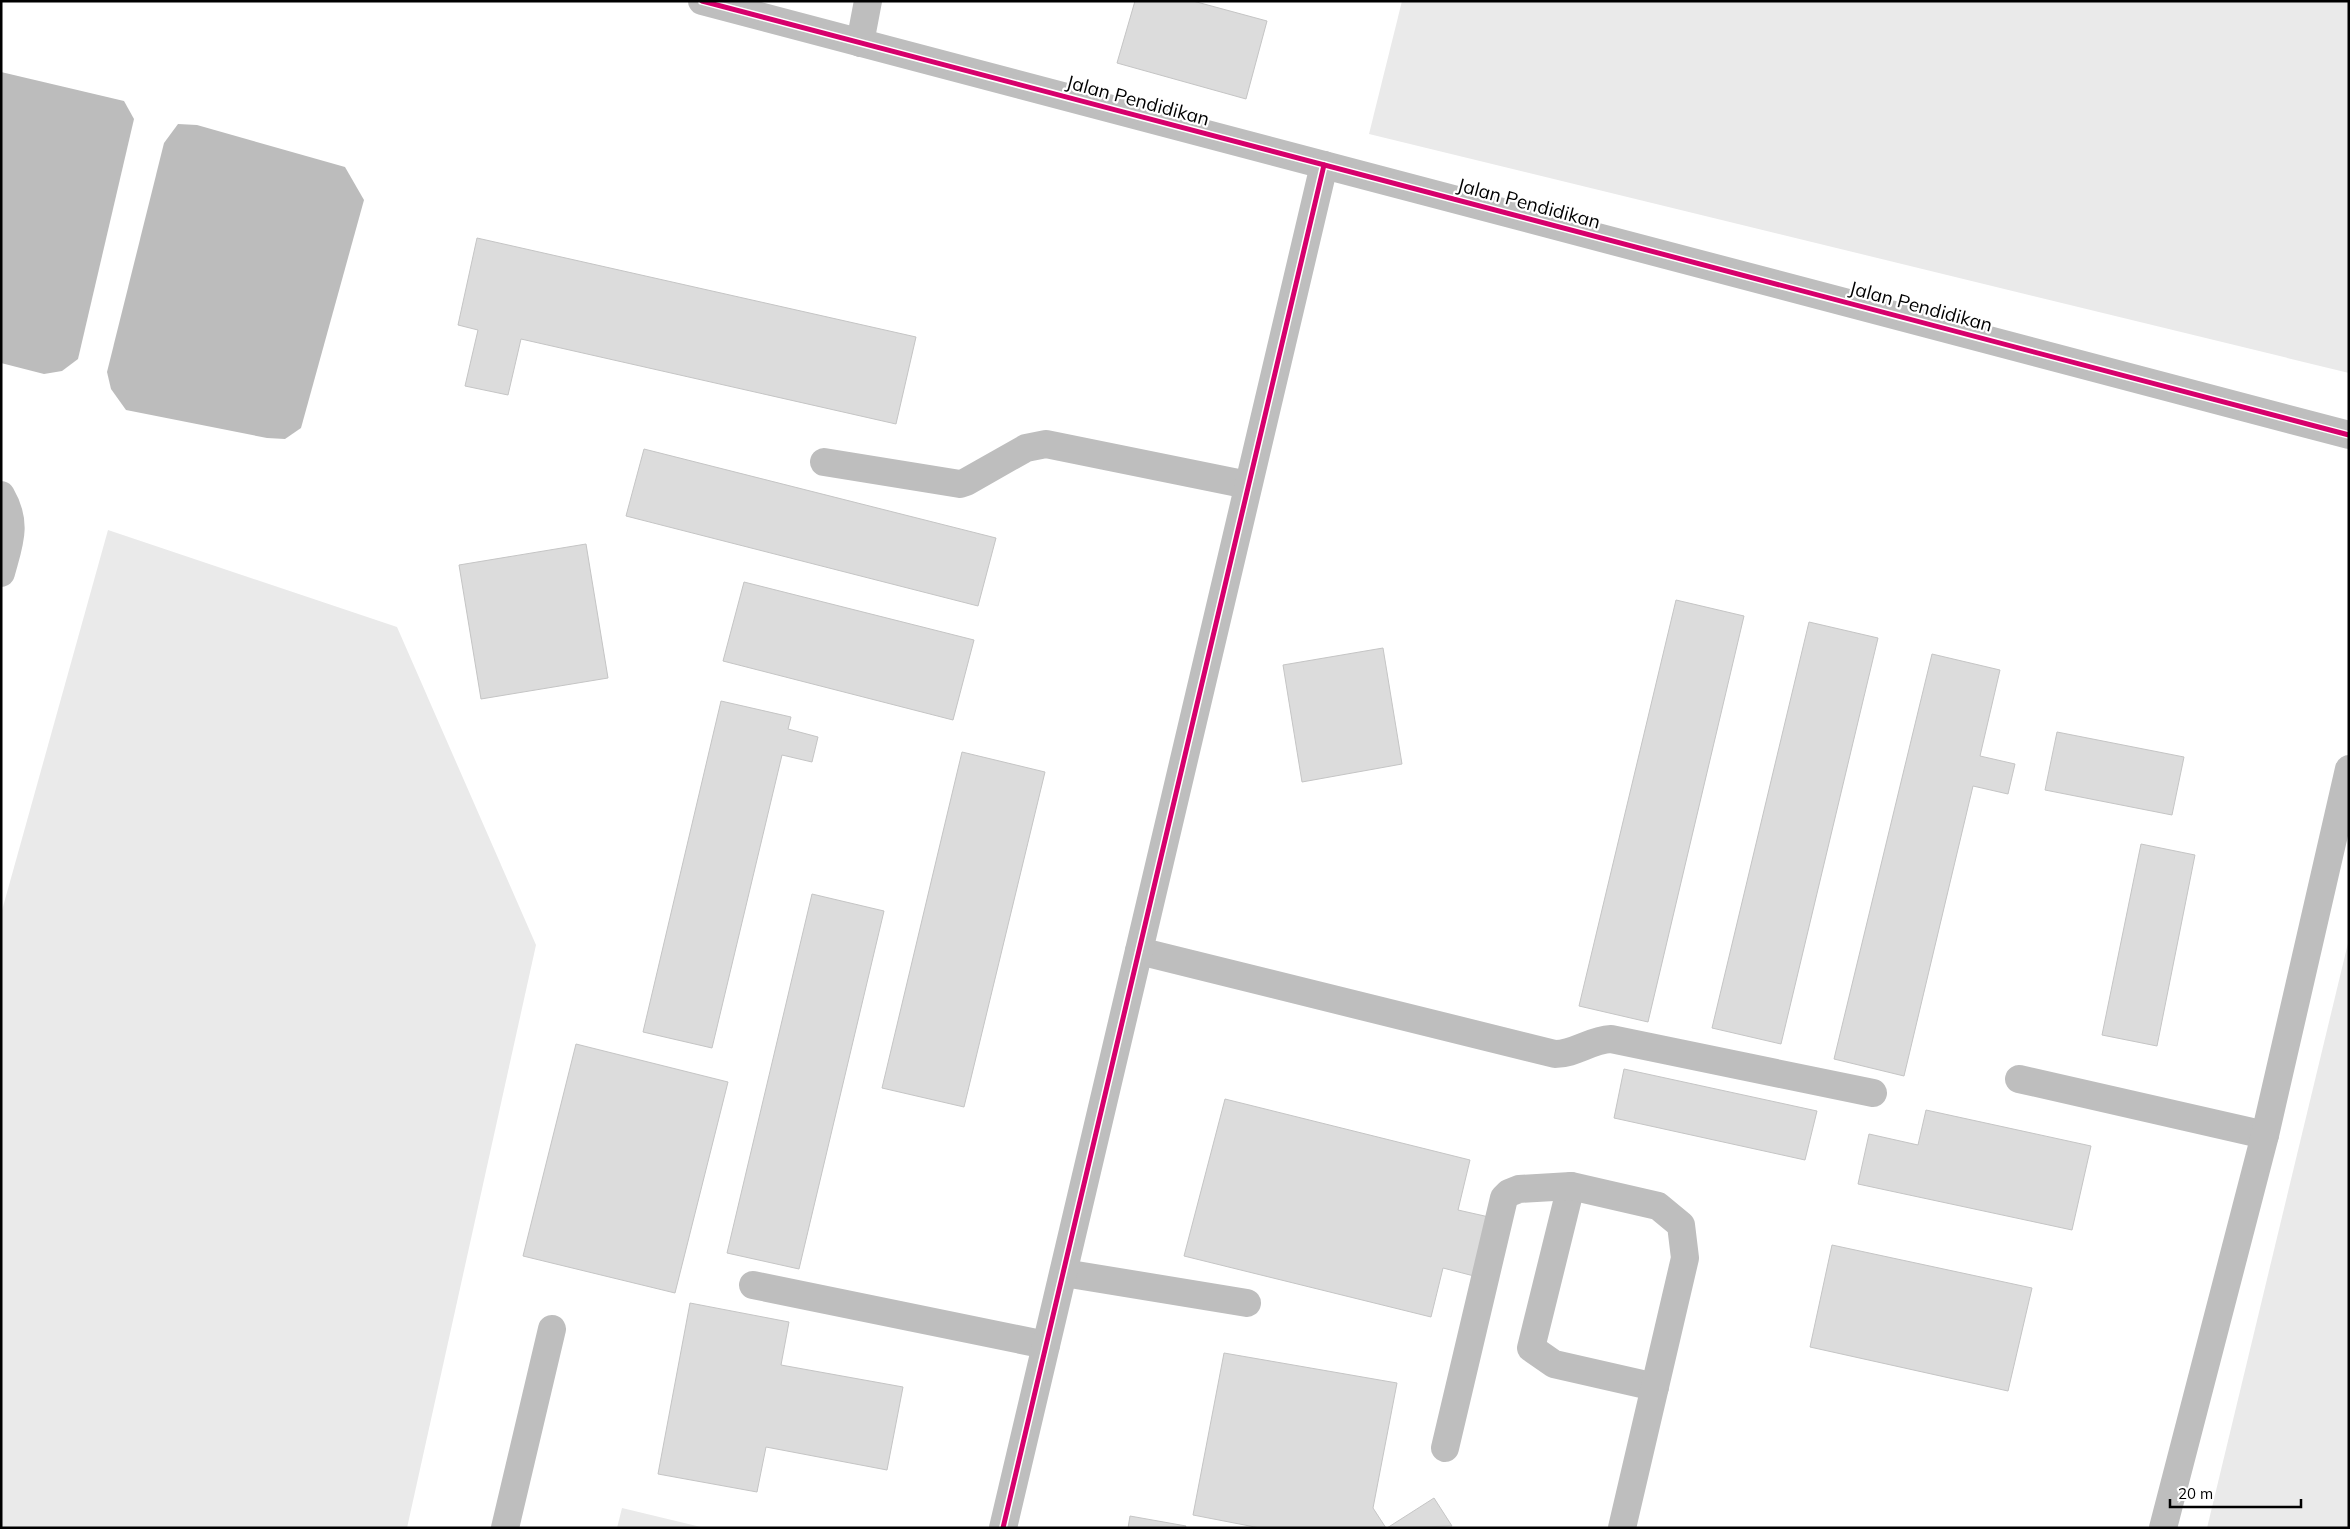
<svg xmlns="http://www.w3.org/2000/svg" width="2350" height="1529" font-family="Mulish,sans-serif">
<rect width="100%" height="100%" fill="#fff"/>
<!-- green -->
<g fill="#eaeaea">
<polygon points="1402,1 2349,1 2349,373 1369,134"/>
<polygon points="108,530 397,627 536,945 407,1528 1,1528 1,914"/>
<polygon points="2349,939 2349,1528 2207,1528"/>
<polygon points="622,1508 705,1528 617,1528"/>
</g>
<!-- water -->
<g fill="#bcbcbc">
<polygon points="1,72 124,101 134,119 78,359 62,371 44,374 1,363"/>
<polygon points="178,124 197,125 345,167 364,200 301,428 285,439 267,438 126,410 111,389 107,372 164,143"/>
</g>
<!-- building -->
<g fill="#dcdcdc" stroke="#c5c5c5">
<polygon points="1135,1 1193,1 1267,21 1246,99 1117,63"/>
<polygon points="477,238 916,337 896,424 521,339 508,395 465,386 478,330 458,325"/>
<polygon points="644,449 996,538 978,606 626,516"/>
<polygon points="586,544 608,678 481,699 459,565"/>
<polygon points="744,582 974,640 953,720 723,661"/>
<polygon points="1676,600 1744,616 1648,1022 1579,1006"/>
<polygon points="1809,622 1878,638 1781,1044 1712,1028"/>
<polygon points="1383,648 1402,764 1302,782 1283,665"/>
<polygon points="1932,654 2000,670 1980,756 2015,764 2008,794 1973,786 1904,1076 1834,1059"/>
<polygon points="721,701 791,717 788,729 818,737 812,762 782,755 712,1048 643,1032"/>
<polygon points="2057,732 2184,757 2172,815 2045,790"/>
<polygon points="962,752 1045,772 964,1107 882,1088"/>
<polygon points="2141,844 2195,855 2157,1046 2102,1035"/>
<polygon points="812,894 884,911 799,1269 727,1253"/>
<polygon points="576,1044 728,1082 675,1293 523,1256"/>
<polygon points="1624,1069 1817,1111 1805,1160 1614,1118"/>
<polygon points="1225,1099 1470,1160 1458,1210 1489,1217 1474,1276 1443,1268 1431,1317 1184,1256"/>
<polygon points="1926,1110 2091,1146 2072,1230 1858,1184 1869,1134 1918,1145"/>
<polygon points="1832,1245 2032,1288 2008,1391 1810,1347"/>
<polygon points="690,1303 789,1322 781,1365 903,1387 887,1470 766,1447 757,1492 658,1474"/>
<polygon points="1224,1353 1397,1383 1373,1508 1386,1528 1260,1528 1193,1515"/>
<polygon points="1434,1498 1452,1526 1387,1528"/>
<polygon points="1130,1516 1186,1526 1185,1528 1128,1528"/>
</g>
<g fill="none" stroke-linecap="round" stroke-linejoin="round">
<!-- minor -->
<g stroke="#bebebe" stroke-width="28">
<polyline points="702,1 2349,435"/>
<polyline points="860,43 868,1"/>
<polyline points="824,462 960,484 966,482 1026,448 1046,444 1248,485"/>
<path d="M1,495c17,29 8,48 0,78"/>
<path d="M1139,951l416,103c20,0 35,-14 56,-15l262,54"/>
<polyline points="2019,1079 2265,1135"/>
<polyline points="1571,1186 1531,1348 1554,1364 1655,1387"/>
<polyline points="1064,1273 1247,1303"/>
<polyline points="753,1285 1046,1345"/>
<polyline points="1445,1448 1504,1198 1509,1193 1519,1189 1571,1186 1658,1206 1681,1225 1685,1258 1622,1528"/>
<polyline points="505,1528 552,1329"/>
<polyline points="1003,1528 1324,165"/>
<polyline points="2163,1528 2265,1135 2349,769"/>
</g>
<defs>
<g id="cycleway">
<polyline points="702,1 2349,435"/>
<polyline points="1003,1528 1324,165"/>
</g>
</defs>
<!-- cycleway casing -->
<use href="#cycleway" stroke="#fff" stroke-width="8"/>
<!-- cycleway -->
<use href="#cycleway" stroke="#d6006c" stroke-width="5"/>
</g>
<g text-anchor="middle" stroke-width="4.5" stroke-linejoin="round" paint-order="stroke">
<!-- street labels -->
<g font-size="19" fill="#000" stroke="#fff">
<text transform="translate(1138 100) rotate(15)" y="7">Jalan Pendidikan</text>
<text transform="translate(1529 203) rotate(15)" y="7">Jalan Pendidikan</text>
<text transform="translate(1921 306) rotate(15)" y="7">Jalan Pendidikan</text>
</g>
</g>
<!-- border -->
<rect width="2350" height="1529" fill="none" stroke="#000000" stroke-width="5"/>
<!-- scale -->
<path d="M2170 1499v8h131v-8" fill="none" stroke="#000000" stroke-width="2.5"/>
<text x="2178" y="1499" font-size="15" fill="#000000" stroke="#ffffff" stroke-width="4" paint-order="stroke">20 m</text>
</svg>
